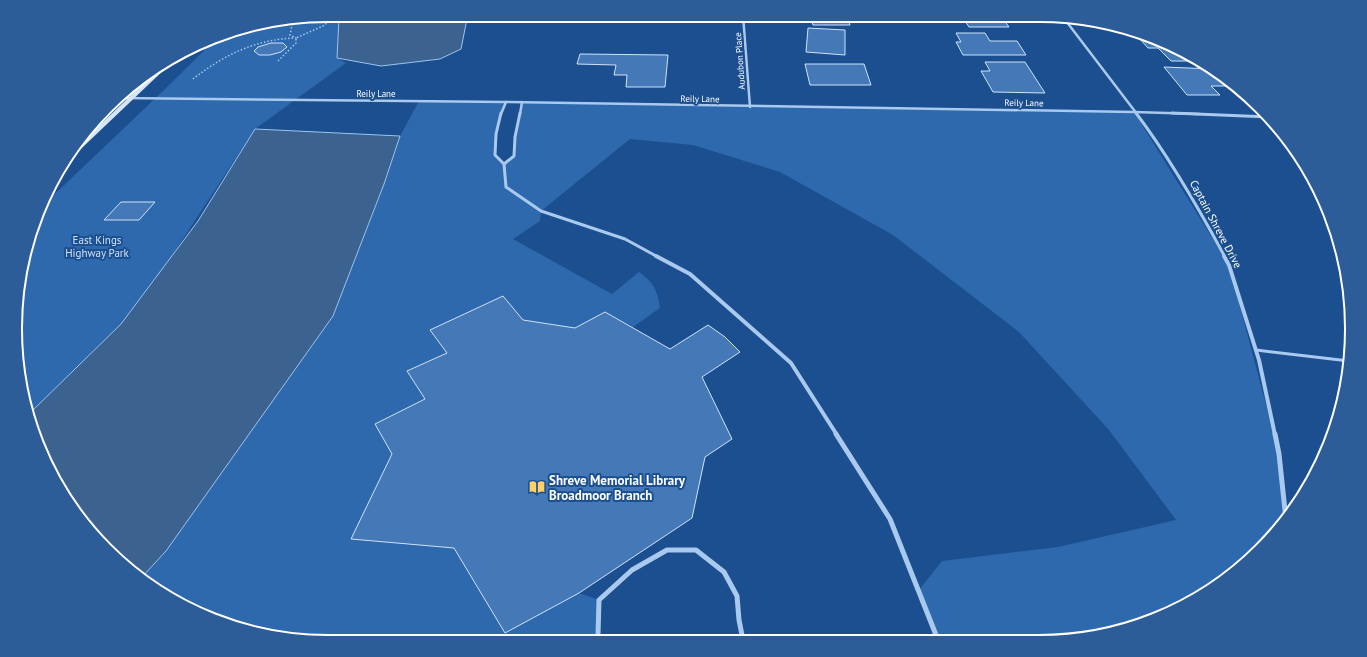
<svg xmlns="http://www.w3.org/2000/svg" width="1367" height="657" font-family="'PT Sans',sans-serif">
<rect width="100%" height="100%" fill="#1b4f8f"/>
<!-- green -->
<g fill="#2e69ad">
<polygon points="328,15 342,15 339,18 337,58 346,63 255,129 171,257 121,324 31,412 18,369 21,267 39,209 164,90 217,38 228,32"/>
<path d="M419,101l87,1 -6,13 -5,40 9,9 10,-8 1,-19 7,-35 612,10 95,153 50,189 4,70 -53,53 -71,41 -79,21 -142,1 -19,-50 23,-29 116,-14 118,-27 -67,-90 -90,-98 -126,-97 -113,-63 -87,-27 -63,-6 -89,72 -1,10 -27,18 99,55 27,-22c15,11 18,17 21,36l-27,19 -28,-15 -30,16 -52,-8 -20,-24 -73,34 17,23 -40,18 18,28 -33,55 -40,85 102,9 51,85 74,-40 20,7 -1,35 3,6 -273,1 -61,-6 -59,-18 -66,-41 12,-13 179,-248 48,-124 19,-56z"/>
</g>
<!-- water -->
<g fill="#3c6290" stroke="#9cc4f0">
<polygon points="342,15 470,15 467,19 461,49 440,59 381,66 337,58 339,18"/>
<polygon points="255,129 400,136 384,184 333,316 166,551 142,577 122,564 80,519 47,467 31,412 121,324 198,221"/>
</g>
<!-- building -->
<g fill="#4478b7" stroke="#cfe3fa">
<polygon points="810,15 847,15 850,25 813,25"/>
<polygon points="961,15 1000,15 1009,27 969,27"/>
<polygon points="808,28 845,30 845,55 806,52"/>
<polygon points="956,33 985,33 990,41 1017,41 1026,55 963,55 956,42 961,42"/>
<polygon points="1139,38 1159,39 1199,61 1171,61 1158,48 1148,48"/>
<polygon points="271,43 283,43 287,47 281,52 270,55 259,55 254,51 258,47"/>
<polygon points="580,54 668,55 665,87 626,87 627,75 614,75 616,65 577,64"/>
<polygon points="985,62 1025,62 1045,93 993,92 981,71 990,71"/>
<polygon points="805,64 864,64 871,85 810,85"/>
<polygon points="1164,67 1214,69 1231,86 1211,86 1220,95 1187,95"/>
<polygon points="121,202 155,202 139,220 104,220"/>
<polygon points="503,296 523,320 575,328 605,312 670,349 708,325 725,337 740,352 702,377 732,439 705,457 692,518 579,593 505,633 454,548 351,539 392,454 375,424 425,399 407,371 447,353 430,330"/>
</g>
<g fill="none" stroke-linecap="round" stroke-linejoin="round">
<!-- path -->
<g stroke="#a9c9ee" stroke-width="1.5" stroke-dasharray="1.5 2" stroke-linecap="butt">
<polyline points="278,61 296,43 296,38 323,26 337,15"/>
<path d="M193,79c31,-24 63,-40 103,-41l-6,-3 3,-14"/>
</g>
<!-- lane -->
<polyline stroke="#a9c9ee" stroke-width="3" points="1256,350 1349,361"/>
<!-- street-far3 -->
<g stroke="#a9c9ee" stroke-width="2.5">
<polyline points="743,15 750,107"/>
<polyline points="1063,17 1137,114"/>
<polyline points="120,98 506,102 1134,112 1199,114"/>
<polyline points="501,114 506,102"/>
<polyline points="520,114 522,102"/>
</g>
<!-- street-far2 -->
<g stroke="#a9c9ee" stroke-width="3">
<polyline points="501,113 496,134 495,155 504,164 506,187 541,211 625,239 658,257"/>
<path d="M1136,113c34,45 62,94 89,144"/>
<polyline points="1172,113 1269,117"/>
<polyline points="504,164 514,156 515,137 520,113"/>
</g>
<!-- street-far1 -->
<g stroke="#a9c9ee" stroke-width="4">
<polyline points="656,256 690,274 791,363 837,435"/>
<polyline points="1224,256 1229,265 1259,360 1275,435"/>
</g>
<!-- street -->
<g stroke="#a9c9ee" stroke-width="5">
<polyline points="836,434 890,519 938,640"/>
<polyline points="1275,434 1279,454 1286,520"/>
<polyline points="601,641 598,635 599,600 632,570 667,550 696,550 724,572 737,596 739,620 743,640"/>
</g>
<!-- secondary -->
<polygon fill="#d6e6fa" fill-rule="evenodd" points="168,64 168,66 65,164 62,165 67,156 160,68"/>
</g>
<!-- icons -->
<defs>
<symbol id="library-bare" viewBox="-9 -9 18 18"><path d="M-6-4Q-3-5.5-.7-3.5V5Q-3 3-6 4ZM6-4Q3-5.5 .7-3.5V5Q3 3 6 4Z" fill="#ffd166" stroke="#1b4f8f" stroke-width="2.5" paint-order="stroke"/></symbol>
</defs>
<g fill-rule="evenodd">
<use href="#library-bare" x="526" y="476" width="22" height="22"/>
</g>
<g text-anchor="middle" stroke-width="4" stroke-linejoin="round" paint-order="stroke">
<!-- far-street labels -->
<g font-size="9" fill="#fff" stroke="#1b4f8f">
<text transform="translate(740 61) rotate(-94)" y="3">Audubon Place</text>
<text x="376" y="97">Reily Lane</text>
<text transform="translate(700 99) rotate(1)" y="3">Reily Lane</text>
<text transform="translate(1024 103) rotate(1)" y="3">Reily Lane</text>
</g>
<!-- street labels -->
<g font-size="11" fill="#fff" stroke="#1b4f8f">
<text transform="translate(1216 224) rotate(62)" y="4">Captain Shreve Drive</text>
</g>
<!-- park labels -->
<g font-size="11" fill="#cfe3fa" stroke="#1b4f8f">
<text x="97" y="244">East Kings<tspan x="97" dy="13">Highway Park</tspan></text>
</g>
<!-- near-poi labels -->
<g font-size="13" font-weight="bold" fill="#fff" stroke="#1b4f8f" text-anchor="start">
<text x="549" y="485">Shreve Memorial Library<tspan x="549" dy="15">Broadmoor Branch</tspan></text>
</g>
</g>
<!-- crop -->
<path d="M0 0H1367V657H0ZM328 22H1039A306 306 0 0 1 1345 328V329A306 306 0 0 1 1039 635H328A306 306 0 0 1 22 329V328A306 306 0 0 1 328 22Z" fill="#2d5d98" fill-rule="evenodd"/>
<path fill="none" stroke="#fff" stroke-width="2" d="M328 22H1039A306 306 0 0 1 1345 328V329A306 306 0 0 1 1039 635H328A306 306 0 0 1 22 329V328A306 306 0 0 1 328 22Z"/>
</svg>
